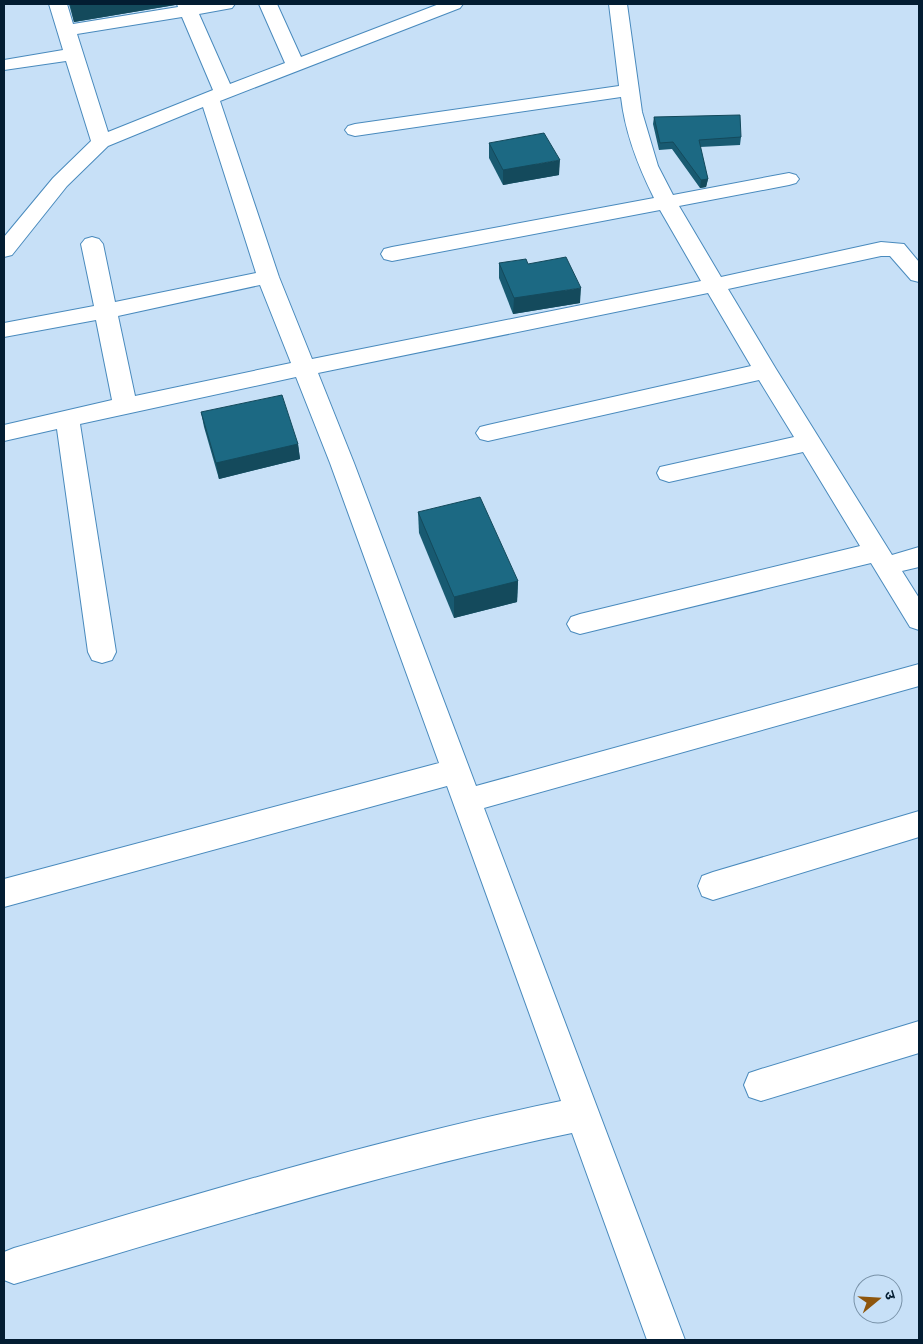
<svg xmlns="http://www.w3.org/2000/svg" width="923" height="1344" font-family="'Varela Round','Noto Sans Devanagari',sans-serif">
<rect width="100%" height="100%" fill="#c7e0f7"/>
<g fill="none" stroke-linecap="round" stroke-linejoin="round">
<defs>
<g id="minor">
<path d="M49,4h18l6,20 105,-17 -1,-3h58l-3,4 -33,6 31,70 55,-21 -26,-59h18l24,53 138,-53h24l-3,4 -240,93 59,176 33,82 389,-78 -41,-71 -268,51 -8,-2 -3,-5 3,-5 8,-2 262,-49c-16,-32 -29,-65 -33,-101l-266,39 -7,-2 -3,-4 3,-4 7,-2 264,-38 -10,-82h18l15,108 16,54 15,29 116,-22 7,2 3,4 -3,4 -7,2 -110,21 42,71 160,-35 23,2 15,18v20l-8,-2 -21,-24h-9l-153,33 48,80 116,186 27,-8v20l-17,4 17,27v32l-9,-3 -39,-64 -291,71 -9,-3 -4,-7 4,-7 9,-3 280,-68 -57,-94 -134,30 -9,-3 -3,-6 3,-6 134,-30 -35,-57 -271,61 -8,-2 -4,-6 4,-6 8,-2 263,-59 -43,-73 -390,80 36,90 122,323 443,-122v22l-435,122 201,532h-38l-75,-207c-189,39 -373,97 -558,151l-10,-4v-28l10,-4c181,-53 362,-109 547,-147l-114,-315 -443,121v-28l435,-116 -109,-300 -34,-86 -216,47 36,228 -4,8 -10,3 -10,-3 -4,-8 -31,-223 -53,12v-16l108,-25 -16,-80 -92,17v-14l90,-17 -13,-62 4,-5 7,-2 7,2 4,5 12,58 141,-29 -53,-166 -95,39 -41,40 -55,69 -8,2v-20l49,-59 38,-37 -25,-80 -62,9v-10l59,-10zM182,17l31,73 -105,42 -31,-98zM260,285l31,78 -156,33 -17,-80z"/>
<polygon points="919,811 919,837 713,900 702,896 698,886 702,876 713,872"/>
<polygon points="919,1021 919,1053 761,1101 749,1097 744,1085 749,1073 761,1069"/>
</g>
</defs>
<!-- minor casing -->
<use href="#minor" stroke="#498abd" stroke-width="2"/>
<!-- minor -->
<use href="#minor" fill="#fff" fill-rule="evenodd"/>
</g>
<!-- wall -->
<g fill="#185a71">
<polygon points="69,4 176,4 175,5 74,22"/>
<polygon points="654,117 741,137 740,145 700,147 708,179 706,187 700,188 672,149 659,150 653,124"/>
<polygon points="489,143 559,175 503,185 489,158"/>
<polygon points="499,263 528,264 580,303 513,314 499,278"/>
<polygon points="201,412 298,444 300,459 219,479 204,427"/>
<polygon points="418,512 518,581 517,602 454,618 419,533"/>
</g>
<!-- shaded-wall -->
<g fill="#144a5c">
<polygon points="70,4 176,4 175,5 74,22"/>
<polygon points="560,160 559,175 503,185 503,170"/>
<polygon points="708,179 706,187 700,188 701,180"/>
<polygon points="581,288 580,303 513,314 514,298"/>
<polygon points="298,444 300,459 219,479 216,463"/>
<polygon points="518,581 517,602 454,618 454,597"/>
</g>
<!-- building -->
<g fill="#1c6983" stroke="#144a5c">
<polygon points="740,115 741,137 699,140 708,179 701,180 673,142 660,143 654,117"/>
<polygon points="544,133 560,160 503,170 489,143"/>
<polygon points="566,257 581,288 514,298 499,263 526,259 528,264"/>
<polygon points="282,395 298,444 216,463 201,412"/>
<polygon points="480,497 518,581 454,597 418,512"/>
</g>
<!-- border -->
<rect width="923" height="1344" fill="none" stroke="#031d32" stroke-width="10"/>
<!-- north arrow -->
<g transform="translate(878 1299) rotate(72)"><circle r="24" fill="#c7e0f7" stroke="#7992a8"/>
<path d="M0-4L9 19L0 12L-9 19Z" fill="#8e560d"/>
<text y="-8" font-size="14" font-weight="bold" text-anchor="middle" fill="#031d32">उ</text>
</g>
</svg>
